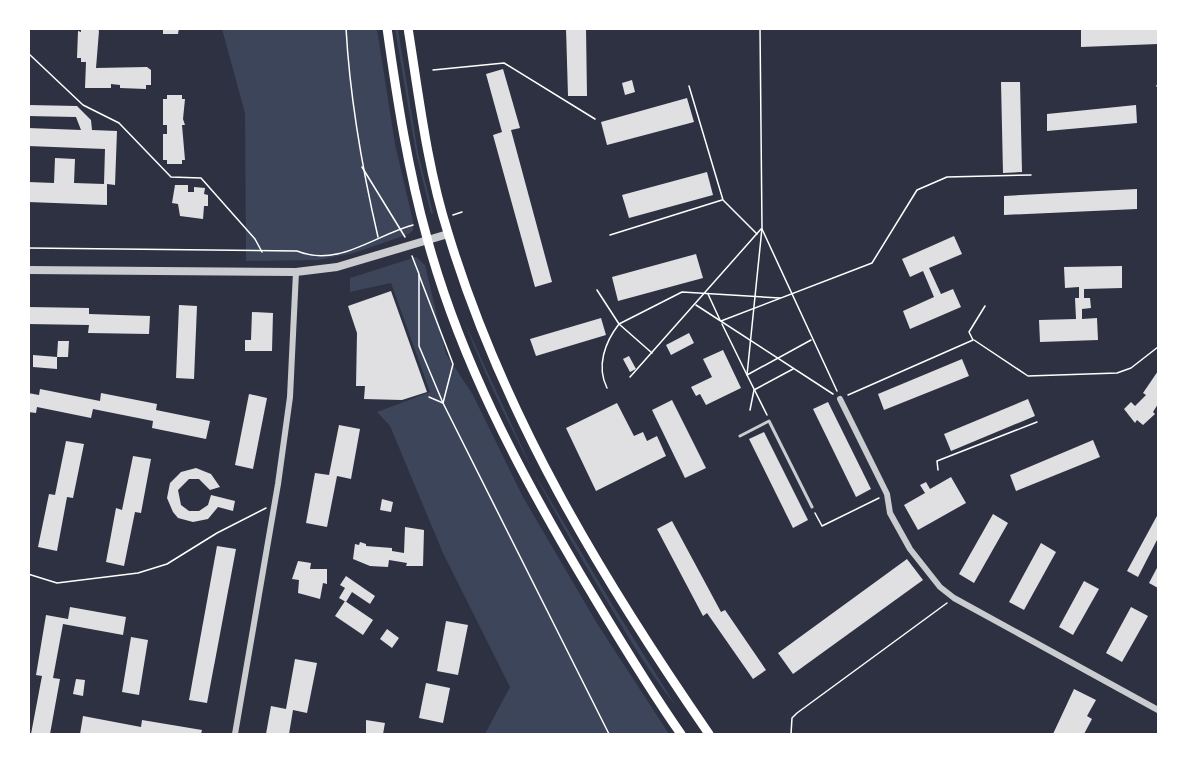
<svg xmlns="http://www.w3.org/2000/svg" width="1187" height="763" font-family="Cabin,sans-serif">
<rect width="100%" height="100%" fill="#2d3142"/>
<!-- green -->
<g fill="#3c4559">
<polygon points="222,29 377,29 395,144 413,221 413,230 409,234 354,253 318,260 246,261 245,113"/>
<polygon points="395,29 398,29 418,153 433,213 431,214 416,153"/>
<polygon points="416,257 425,265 446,354 473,395 523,497 598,625 669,734 485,734 510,687 443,553 390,426 377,412 430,392 391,283 350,292 350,278"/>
<path d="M463,319l70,152 79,133 64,102c-30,-37 -53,-78 -77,-118 -54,-90 -97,-171 -136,-269z"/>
</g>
<!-- building -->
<g fill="#e0e0e3">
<polygon points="81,28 97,28 99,31 96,68 147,67 151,70 151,85 146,85 146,89 120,88 120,85 111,84 111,88 85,88 86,62 81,62 81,58 77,58 78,31 81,32"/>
<polygon points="163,28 179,28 178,34 163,34"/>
<polygon points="566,28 586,28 587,96 568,96"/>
<polygon points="1081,28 1158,28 1158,44 1081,47"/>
<polygon points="503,69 520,128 511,130 552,282 535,287 493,135 502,132 486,74"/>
<polygon points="632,80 635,92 625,95 622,83"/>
<polygon points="1001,82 1020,82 1022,172 1003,173"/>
<polygon points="167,95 182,95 182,99 185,99 183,119 185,125 182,125 185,160 182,160 182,164 167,164 167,160 163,160 163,134 167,134 167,125 163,125 163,99 167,99"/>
<polygon points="687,98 694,122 607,145 601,122"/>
<polygon points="28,105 77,106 91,120 92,130 117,131 115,185 107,184 107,205 28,202 28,182 54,183 55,158 75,159 74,183 104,184 105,149 28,146 28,128 81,130 76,117 28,116"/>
<polygon points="1136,105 1137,123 1047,131 1047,114"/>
<polygon points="707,172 713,195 629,218 622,195"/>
<polygon points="175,185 188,185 188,192 194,192 194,187 205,188 204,194 208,195 208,206 204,206 203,219 180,216 178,204 172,203"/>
<polygon points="1137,189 1137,209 1004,215 1004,196"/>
<polygon points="954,236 962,254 929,268 941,294 953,289 961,307 910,329 903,311 934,297 923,271 910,277 902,259"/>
<polygon points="696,254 703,278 618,301 612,277"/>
<polygon points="1122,266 1122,288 1084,289 1084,298 1090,298 1091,308 1082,309 1082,319 1097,318 1098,340 1040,342 1039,320 1076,319 1075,298 1079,298 1079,287 1065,288 1064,267"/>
<polygon points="391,291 427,392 402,400 364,399 365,386 356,386 357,333 348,306"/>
<polygon points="179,305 197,306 194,379 176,378"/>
<polygon points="29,307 89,308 89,314 150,316 149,334 88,333 89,325 28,324"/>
<polygon points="252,312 273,313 272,351 245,351 245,340 251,340"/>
<polygon points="601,318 606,335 536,356 530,339"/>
<polygon points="689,333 694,343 671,355 666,345"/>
<polygon points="58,341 69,341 68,357 57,357"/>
<polygon points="723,350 741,388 706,405 700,394 696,396 691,387 712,377 703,359"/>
<polygon points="33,355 57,357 57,369 33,367"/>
<polygon points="629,356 636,369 630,372 623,359"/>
<polygon points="962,359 969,376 884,410 878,394"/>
<polygon points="1158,371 1158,404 1153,412 1155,414 1143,425 1137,420 1135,423 1124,409 1131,402 1135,406 1146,395 1143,393"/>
<polygon points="40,389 100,401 101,393 157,404 156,410 210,421 206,439 152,428 153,421 93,409 91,418 37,407 36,413 28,412 28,393 39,395"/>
<polygon points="249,394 267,398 253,469 235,465"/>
<polygon points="1028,399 1035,416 951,451 944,434"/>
<polygon points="672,400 706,468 685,478 652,410"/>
<polygon points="828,402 871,489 856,497 813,409"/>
<polygon points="617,403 634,436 643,432 647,441 657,436 666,456 596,491 566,428"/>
<polygon points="339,425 360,429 351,479 337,476 327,527 306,523 315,473 329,475"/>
<polygon points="764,432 808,520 793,528 749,439"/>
<polygon points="1093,440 1100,457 1016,491 1010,475"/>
<polygon points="66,441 84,444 73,498 67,497 57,551 38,547 49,494 55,495"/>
<polygon points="133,456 151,459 141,513 135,512 124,566 106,562 116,508 122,510"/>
<polygon points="196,468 211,474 220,487 210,490 199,479 189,479 178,490 181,505 189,511 199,511 208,505 211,495 235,501 233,511 218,507 208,519 193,522 178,518 173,512 167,498 170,483 181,472"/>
<polygon points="951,477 966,503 918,530 904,505 925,493 920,485 926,482 930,489"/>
<polygon points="382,499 393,502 391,512 380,510"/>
<polygon points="993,514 1008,523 974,583 959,574"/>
<polygon points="1158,514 1158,538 1138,577 1127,571"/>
<polygon points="672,521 721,612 725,610 766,670 753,679 707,613 703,616 657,529"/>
<polygon points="405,527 424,530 423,566 406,566 407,563 389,560 388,567 370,566 353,559 355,544 359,545 360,542 366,544 366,546 392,548 392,551 404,553"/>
<polygon points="1041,543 1056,552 1024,610 1009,602"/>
<polygon points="217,546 236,549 207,703 189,700"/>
<polygon points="907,559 923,580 793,674 778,653"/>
<polygon points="298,561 311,563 310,569 327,569 327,584 323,583 320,599 298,593 299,580 292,579"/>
<polygon points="1158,566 1158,588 1149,583"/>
<polygon points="346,576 375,596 370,604 352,592 346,602 339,598 345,588 340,585"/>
<polygon points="1084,581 1099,589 1073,635 1059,627"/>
<polygon points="345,601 373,620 363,635 335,616"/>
<polygon points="70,607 126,617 123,635 63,624 53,678 60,679 50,734 31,734 42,676 36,675 46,615 68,619"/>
<polygon points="1131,607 1148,616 1122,662 1106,653"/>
<polygon points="446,621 468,625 458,675 437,671"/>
<polygon points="387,629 399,638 392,648 380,639"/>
<polygon points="131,637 148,640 139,695 122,692"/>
<polygon points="295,659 317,663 307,713 293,710 289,734 266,734 271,706 286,709"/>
<polygon points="76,679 85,680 83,696 73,694"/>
<polygon points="426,683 450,688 443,723 419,718"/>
<polygon points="1074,689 1096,700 1087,716 1092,719 1084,734 1053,734"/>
<polygon points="83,716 141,727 142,720 202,730 201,734 80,734"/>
<polygon points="366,720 385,723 383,734 366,734"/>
</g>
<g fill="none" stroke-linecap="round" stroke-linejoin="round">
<!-- path -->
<g stroke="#fff" stroke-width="1.5">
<path d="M346,28c4,72 16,140 32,209"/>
<polyline points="760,28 762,228 747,375 767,415"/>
<polyline points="28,53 83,105 119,123 171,177 201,178 255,239 262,252"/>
<polyline points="433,70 504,63 595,119"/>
<polyline points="689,86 723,200 757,234"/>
<polyline points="1157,86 1158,84"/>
<polyline points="362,167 405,237"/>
<polyline points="453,215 462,212"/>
<polyline points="762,229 837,391"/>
<polyline points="610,235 722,200"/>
<path d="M28,248l269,3c41,17 78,-16 116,-26"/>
<polyline points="412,256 419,274 419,346 443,403 609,734"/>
<polyline points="419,275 453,364 443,403 429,397"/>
<polyline points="597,290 619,324 682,292 780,298"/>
<polyline points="708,294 720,320"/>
<polyline points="696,305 833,394"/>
<polyline points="721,321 872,263 917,190 947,177 1031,175"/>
<polyline points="722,324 747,375 811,340"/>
<polyline points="974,340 1028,376 1117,373 1131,368 1158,347"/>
<polyline points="630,377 761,229"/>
<path d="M607,388c-11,-22 -2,-46 12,-64l33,29"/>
<polyline points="848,395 973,340 969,332 985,306"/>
<polyline points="750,410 754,390 793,369"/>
<polyline points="938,470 937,461 1037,422"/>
<polyline points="815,513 822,526 879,498"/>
<polyline points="28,574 57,583 138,573 167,564 217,533 266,508"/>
<polyline points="791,734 792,718 797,713 947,603"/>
</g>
<!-- service -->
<polyline stroke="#caccd0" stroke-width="3" points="740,436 769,421 812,507"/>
<!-- minor -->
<g stroke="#caccd0" stroke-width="6">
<polyline points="840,399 887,494 890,513 910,549 940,587 954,598 1158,710"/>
<polyline points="235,734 278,484 290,397 296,272"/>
</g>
<!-- tertiary -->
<polyline stroke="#caccd0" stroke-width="8" points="28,270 296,272 337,267 448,234"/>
<!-- primary -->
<g stroke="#fff" stroke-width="9">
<path d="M387,28c10,71 21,142 40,210 33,121 91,231 155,339 32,53 63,106 99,157"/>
<path d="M408,28c11,69 19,139 40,205 55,182 154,346 261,501"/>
</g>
</g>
<!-- border -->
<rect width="1187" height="763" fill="none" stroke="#ffffff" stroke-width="60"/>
</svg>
